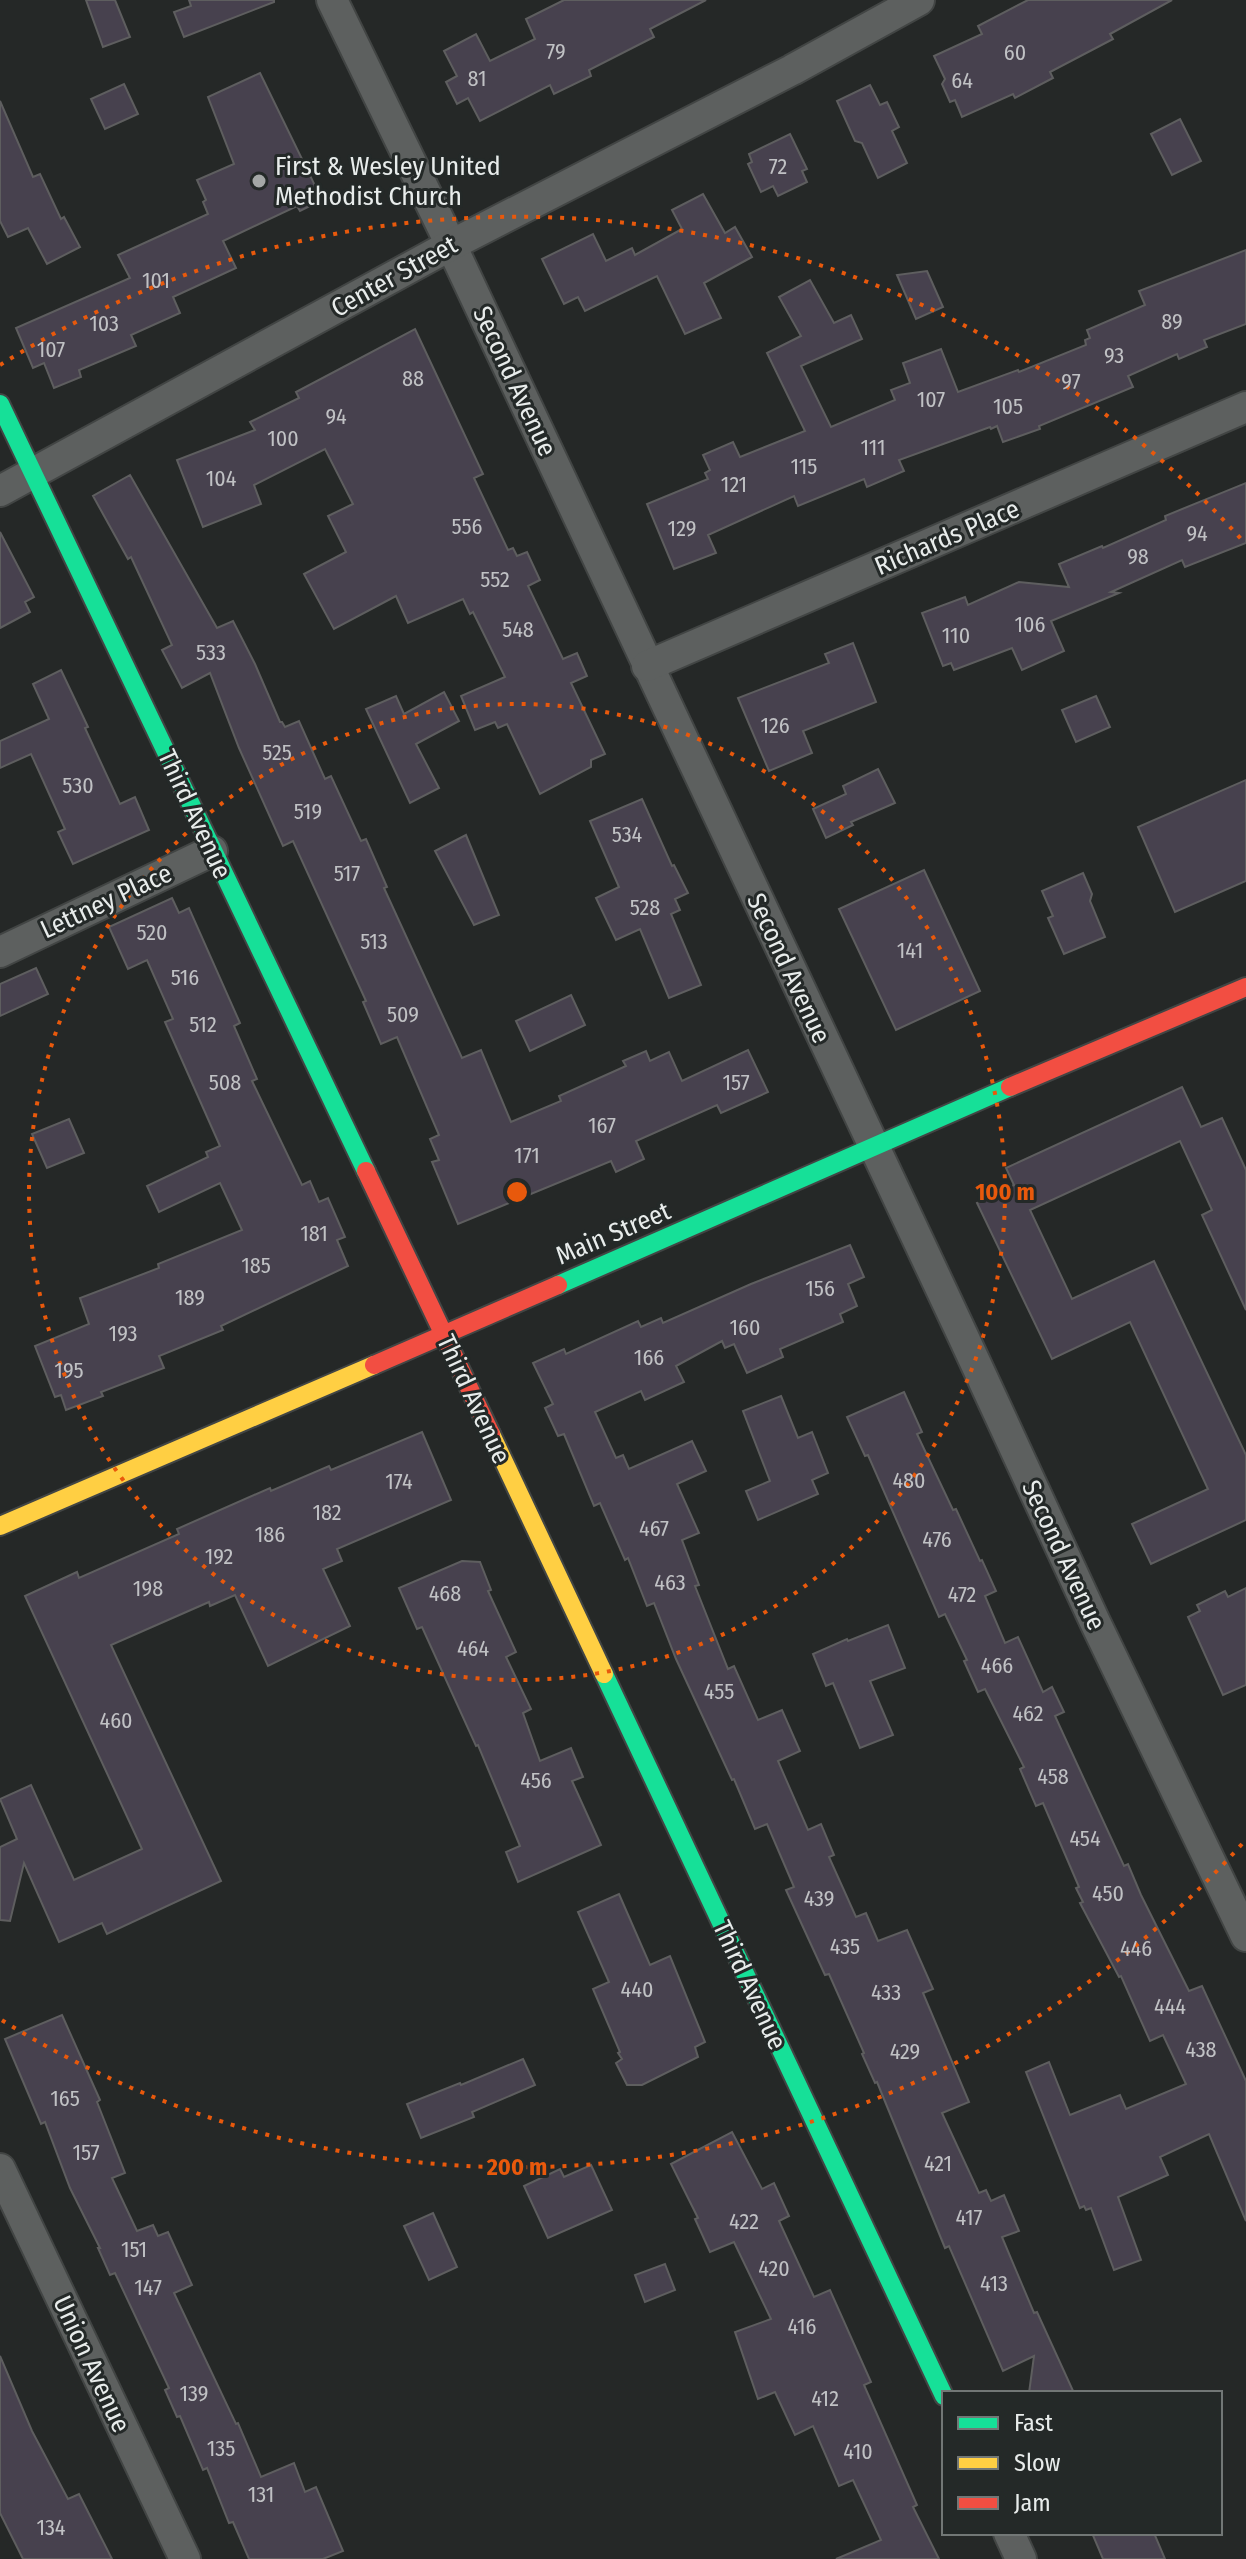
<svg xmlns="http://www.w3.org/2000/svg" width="1246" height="2559" font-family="'Fira Sans Condensed',sans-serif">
<rect width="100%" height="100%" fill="#252827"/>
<!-- building -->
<g fill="#47414e" stroke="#5e5e5f" stroke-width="2">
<polygon points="86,0 115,0 130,37 103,47"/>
<polygon points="189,0 274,0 274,2 184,37 174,12 191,6"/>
<polygon points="564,0 706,0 650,29 654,37 589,70 591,76 554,94 550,85 480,121 468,98 457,104 446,82 457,76 444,51 476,34 490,61 535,39 526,19"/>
<polygon points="1028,0 1172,0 1110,34 1113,39 1050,72 1053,78 1015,98 1013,94 962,117 955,100 950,102 942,84 945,79 934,56 982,34 978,26"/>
<polygon points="260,73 322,200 300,211 297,206 223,241 236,268 173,297 180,313 131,335 136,346 79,370 81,377 54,388 44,363 33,368 16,328 130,278 118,255 208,214 203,202 206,200 197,180 234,164 208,97"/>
<polygon points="124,84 138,114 105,129 91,99"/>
<polygon points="870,85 880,105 887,102 899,127 892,131 907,163 878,178 862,143 855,141 837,101"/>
<polygon points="0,101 33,177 40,174 61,219 64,217 80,247 47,264 28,228 8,237 0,221"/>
<polygon points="1180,119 1201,161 1172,175 1151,134"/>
<polygon points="790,134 807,169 802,171 807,182 778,196 773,186 761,192 748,164 752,162 749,154"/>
<polygon points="703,194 725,233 735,227 752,257 704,283 721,318 685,334 657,276 585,311 578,297 564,304 542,259 593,234 606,261 632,248 635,255 682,229 672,210"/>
<polygon points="1246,250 1246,324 1204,340 1207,347 1179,359 1177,354 1128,376 1133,387 1039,426 1040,429 1003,442 997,426 991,429 990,427 899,460 904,471 867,487 864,479 798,506 794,496 708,535 716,553 674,569 647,504 708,479 705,473 710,470 703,455 733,442 740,457 805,431 767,353 801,336 779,297 810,280 834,323 851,315 862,339 801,366 831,427 895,400 891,390 910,383 903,363 941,349 958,392 1018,370 1019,372 1086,345 1085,340 1090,338 1087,330 1145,305 1139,291"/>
<polygon points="927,271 943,307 916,319 897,275"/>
<polygon points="415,329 483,474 474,478 508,550 513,548 517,556 527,552 540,580 528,586 563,659 577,653 587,676 571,683 605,754 591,760 591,767 540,794 507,724 498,728 495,722 475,730 461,696 505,677 473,612 470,614 463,599 408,623 396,596 334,629 304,574 346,552 328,516 353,504 325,449 254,485 261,504 203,527 177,460 255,430 250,422 299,398 296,392"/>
<polygon points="130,475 217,628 233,621 255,664 280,722 282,722 285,727 299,721 325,779 331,776 361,841 366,839 387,887 384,888 462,1058 481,1050 511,1122 561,1101 559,1096 626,1066 623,1061 646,1051 650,1061 669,1052 682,1081 748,1050 768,1092 721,1113 717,1105 636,1141 644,1159 616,1172 611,1161 458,1224 432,1162 439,1160 430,1139 439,1135 397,1037 381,1044 363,1002 366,1001 293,841 283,846 239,748 210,673 182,688 162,650 172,645 131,557 128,559 93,496"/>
<polygon points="1246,483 1246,543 1185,567 1182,560 1111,592 1119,593 1051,621 1064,651 1022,670 1012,648 954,670 951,663 943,666 922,613 965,597 968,605 1019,582 1069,587 1059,564 1102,546 1103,548 1166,520 1165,516"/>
<polygon points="0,532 34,597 25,602 30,612 0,628"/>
<polygon points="853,643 876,702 803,731 812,753 769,771 738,698 829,663 825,654"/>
<polygon points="61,670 88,727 85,728 120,804 135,797 149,830 73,864 58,832 65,829 31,754 0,768 0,741 49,719 33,684"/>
<polygon points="444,692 459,721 416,744 439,788 410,803 366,709 396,696 404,714"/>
<polygon points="1096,696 1110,727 1076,742 1062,710"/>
<polygon points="878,769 895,803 851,822 853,825 826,838 813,809 846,794 843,786"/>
<polygon points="1246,780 1246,881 1175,912 1138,827"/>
<polygon points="642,799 672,866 674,865 688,893 675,899 680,910 671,914 701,985 669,998 640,929 616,940 596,898 619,887 590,821"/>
<polygon points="466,835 499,915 474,925 435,851"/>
<polygon points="924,870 980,991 896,1030 839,909"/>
<polygon points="1083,873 1092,894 1090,901 1105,937 1064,954 1048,918 1053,916 1042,891"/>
<polygon points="172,898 179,913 189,908 240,1023 234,1026 257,1079 252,1081 302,1185 310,1181 319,1202 328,1198 345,1237 337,1240 348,1266 221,1326 223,1330 159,1356 164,1368 101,1392 103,1396 66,1410 61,1395 55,1397 35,1346 89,1324 80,1298 159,1268 158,1264 242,1230 220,1183 159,1212 147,1186 208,1157 206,1152 220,1146 165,1022 173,1019 147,960 128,969 109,927"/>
<polygon points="36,968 48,994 0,1016 0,984"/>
<polygon points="571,995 585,1025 530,1051 516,1021"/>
<polygon points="1182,1087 1201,1127 1222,1118 1246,1170 1246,1310 1202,1215 1212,1210 1180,1141 1030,1210 1072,1299 1154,1261 1246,1455 1246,1520 1151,1564 1132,1524 1208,1489 1130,1322 1052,1359 977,1203 1014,1185 1006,1168"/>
<polygon points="69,1119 84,1153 47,1168 32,1134"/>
<polygon points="850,1245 864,1277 848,1284 857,1306 840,1314 843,1322 780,1349 783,1357 747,1373 734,1344 725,1348 722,1341 676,1366 684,1382 645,1400 641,1391 595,1412 616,1458 623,1455 629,1469 692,1441 706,1471 677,1484 699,1533 682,1540 699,1585 695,1586 728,1669 734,1666 758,1720 782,1710 800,1751 778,1761 808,1830 821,1824 834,1855 829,1857 856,1917 866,1913 878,1941 907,1930 933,1989 923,1993 969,2102 942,2113 979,2193 986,2190 991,2201 1004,2195 1019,2231 1002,2237 1034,2313 1037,2312 1074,2393 1029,2393 1034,2356 1003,2371 949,2246 945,2248 877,2082 875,2083 862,2054 864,2053 829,1974 825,1975 786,1890 794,1887 767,1824 755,1829 734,1779 732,1780 676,1659 654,1603 647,1606 628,1558 625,1560 600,1503 594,1506 564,1434 558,1436 545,1408 553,1404 533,1363 564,1349 566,1354 638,1321 641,1327 661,1318 663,1323 751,1284"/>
<polygon points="904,1392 922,1432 917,1434 953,1510 956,1509 980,1561 982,1560 996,1591 985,1596 1005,1643 1018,1637 1043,1692 1052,1687 1064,1712 1055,1716 1124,1866 1128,1864 1141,1895 1189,1991 1202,1986 1246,2081 1246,2221 1209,2134 1160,2157 1168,2175 1118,2197 1141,2260 1114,2270 1091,2208 1086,2210 1084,2206 1080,2208 1026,2072 1049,2062 1070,2115 1120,2095 1126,2109 1186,2084 1163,2035 1150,2041 1121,1976 1119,1977 1080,1903 1083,1902 1076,1888 1079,1887 1043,1803 1036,1806 1020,1769 1024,1767 985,1689 978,1692 964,1661 967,1660 945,1614 939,1617 868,1455 865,1456 847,1417"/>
<polygon points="781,1396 798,1438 812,1432 828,1473 812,1480 818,1494 758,1520 746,1491 770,1481 743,1411"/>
<polygon points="422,1432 451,1500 337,1549 342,1561 323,1569 350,1626 268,1666 235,1595 210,1606 209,1602 111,1645 221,1881 107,1934 102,1923 59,1942 24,1863 10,1921 0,1920 0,1847 17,1839 0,1799 31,1785 74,1880 142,1849 25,1596 77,1572 79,1578 179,1534 177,1529 270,1488 271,1491 329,1466 331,1470"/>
<polygon points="462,1561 480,1562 491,1590 488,1591 516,1652 506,1657 531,1709 523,1713 540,1761 571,1748 583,1777 572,1781 601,1845 518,1882 506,1852 520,1846 478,1745 476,1746 422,1627 417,1629 399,1588"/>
<polygon points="1246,1588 1246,1685 1223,1695 1188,1617 1200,1611 1197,1605 1225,1591 1228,1597"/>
<polygon points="888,1625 905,1668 870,1681 893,1735 860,1748 833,1683 826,1686 813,1654 847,1639 848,1641"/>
<polygon points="619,1894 650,1965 670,1956 705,2042 695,2047 698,2057 642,2085 627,2085 616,2063 622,2059 618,2053 620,2052 593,1989 609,1982 578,1912"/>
<polygon points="62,2015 100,2100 97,2102 125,2173 112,2178 137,2231 153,2225 158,2236 168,2232 192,2285 174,2293 236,2424 238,2423 261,2477 294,2463 305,2492 316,2487 343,2551 323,2559 249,2559 233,2522 229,2523 207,2468 203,2470 180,2416 177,2417 165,2390 169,2388 115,2273 110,2275 98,2248 100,2248 70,2188 45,2122 41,2124 5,2039"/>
<polygon points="523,2059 535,2085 472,2112 474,2117 421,2138 407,2104 460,2083 461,2085"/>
<polygon points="732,2132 762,2189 774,2183 789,2216 779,2221 814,2297 830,2290 871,2382 864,2385 917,2505 913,2507 939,2559 836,2559 881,2540 853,2480 839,2486 813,2426 795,2435 775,2392 758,2399 735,2332 771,2319 734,2242 710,2252 695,2219 698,2218 671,2164"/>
<polygon points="591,2165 612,2210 548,2238 524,2186 560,2169 564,2177"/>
<polygon points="433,2213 457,2267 429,2280 404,2226"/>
<polygon points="665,2264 675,2290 645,2302 635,2275"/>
<polygon points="0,2356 32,2431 68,2499 79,2494 112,2559 23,2559 0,2513"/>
<polygon points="1092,2533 1154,2533 1165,2559 1103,2559"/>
</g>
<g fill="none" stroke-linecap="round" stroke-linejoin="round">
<defs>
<g id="street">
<polyline points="332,0 451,245 963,1336 1095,1622 1246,1936"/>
<polyline points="0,491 451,245 792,70 919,0"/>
<polyline points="647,666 1246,407"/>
<polyline points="0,952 212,851"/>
<polyline points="0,2169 185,2559"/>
<polyline points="1009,2533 1021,2559"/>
</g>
<g id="fast">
<polyline points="0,404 366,1171"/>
<polyline points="558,1285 1010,1087"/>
<polyline points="604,1674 944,2396"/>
</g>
<g id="slow">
<polyline points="491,1434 604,1674"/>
<polyline points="0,1526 374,1365"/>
</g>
<g id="jam">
<polyline points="1010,1087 1246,987"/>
<polyline points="366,1171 491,1434"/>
<polyline points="374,1365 558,1285"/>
</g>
</defs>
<!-- street casing -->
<use href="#street" stroke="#424544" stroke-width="34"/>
<!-- fast casing -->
<use href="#fast" stroke="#424544" stroke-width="22"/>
<!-- slow casing -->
<use href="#slow" stroke="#424544" stroke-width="22"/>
<!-- jam casing -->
<use href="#jam" stroke="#424544" stroke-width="22"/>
<!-- street -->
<use href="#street" stroke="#5d605f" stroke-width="30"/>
<!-- fast -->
<use href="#fast" stroke="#16e098" stroke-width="18"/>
<!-- slow -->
<use href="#slow" stroke="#ffcf43" stroke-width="18"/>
<!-- jam -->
<use href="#jam" stroke="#f24e42" stroke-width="18"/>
</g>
<!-- distance rings -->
<g fill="none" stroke="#e8590c" stroke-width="4" stroke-dasharray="4 8">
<circle cx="517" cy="1192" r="488"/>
<path d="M1242 1844A975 975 0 0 1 0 2019M0 365A975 975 0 0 1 1242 540"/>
</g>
<!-- markers -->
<circle fill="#a4a7a6" stroke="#242928" stroke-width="3" cx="259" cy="181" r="8"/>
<g text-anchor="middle" stroke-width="6" stroke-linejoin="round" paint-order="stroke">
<!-- number labels -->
<g font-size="22" fill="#c0c1c4">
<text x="556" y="59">79</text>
<text x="1015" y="60">60</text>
<text x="477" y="86">81</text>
<text x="962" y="88">64</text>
<text x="778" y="174">72</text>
<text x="156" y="288">101</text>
<text x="1172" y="329">89</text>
<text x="104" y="331">103</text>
<text x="51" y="357">107</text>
<text x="1114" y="363">93</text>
<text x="413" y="386">88</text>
<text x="1071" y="389">97</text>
<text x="931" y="407">107</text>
<text x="1008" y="414">105</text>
<text x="336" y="424">94</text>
<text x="283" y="446">100</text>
<text x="873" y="455">111</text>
<text x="804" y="474">115</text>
<text x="221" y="486">104</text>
<text x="734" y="492">121</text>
<text x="467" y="534">556</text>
<text x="682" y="536">129</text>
<text x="1197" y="541">94</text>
<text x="1138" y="564">98</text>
<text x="495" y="587">552</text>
<text x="1030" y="632">106</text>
<text x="518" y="637">548</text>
<text x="956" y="643">110</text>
<text x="211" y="660">533</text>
<text x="775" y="733">126</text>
<text x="277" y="760">525</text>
<text x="78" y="793">530</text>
<text x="308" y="819">519</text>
<text x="627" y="842">534</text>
<text x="347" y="881">517</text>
<text x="645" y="915">528</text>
<text x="152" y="940">520</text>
<text x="374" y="949">513</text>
<text x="910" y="958">141</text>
<text x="185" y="985">516</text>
<text x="403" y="1022">509</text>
<text x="203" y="1032">512</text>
<text x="225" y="1090">508</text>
<text x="736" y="1090">157</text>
<text x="602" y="1133">167</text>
<text x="527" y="1163">171</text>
<text x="314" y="1241">181</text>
<text x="256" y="1273">185</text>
<text x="820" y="1296">156</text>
<text x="190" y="1305">189</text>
<text x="745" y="1335">160</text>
<text x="123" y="1341">193</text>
<text x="649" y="1365">166</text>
<text x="69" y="1378">195</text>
<text x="909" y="1488">480</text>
<text x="399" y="1489">174</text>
<text x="327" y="1520">182</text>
<text x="654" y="1536">467</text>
<text x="270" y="1542">186</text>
<text x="937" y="1547">476</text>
<text x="219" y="1564">192</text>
<text x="670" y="1590">463</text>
<text x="148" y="1596">198</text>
<text x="445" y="1601">468</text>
<text x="962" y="1602">472</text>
<text x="473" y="1656">464</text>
<text x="997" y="1673">466</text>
<text x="719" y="1699">455</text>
<text x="1028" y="1721">462</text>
<text x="116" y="1728">460</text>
<text x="1053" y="1784">458</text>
<text x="536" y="1788">456</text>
<text x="1085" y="1846">454</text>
<text x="1108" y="1901">450</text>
<text x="819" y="1906">439</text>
<text x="845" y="1954">435</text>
<text x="1136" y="1956">446</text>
<text x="637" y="1997">440</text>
<text x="886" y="2000">433</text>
<text x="1170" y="2014">444</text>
<text x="1201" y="2057">438</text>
<text x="905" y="2059">429</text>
<text x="65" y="2106">165</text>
<text x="86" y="2160">157</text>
<text x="938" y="2171">421</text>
<text x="969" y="2225">417</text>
<text x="744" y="2229">422</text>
<text x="134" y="2257">151</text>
<text x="774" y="2276">420</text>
<text x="994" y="2291">413</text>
<text x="148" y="2295">147</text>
<text x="802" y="2334">416</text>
<text x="194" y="2401">139</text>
<text x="825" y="2406">412</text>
<text x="221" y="2456">135</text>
<text x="858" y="2459">410</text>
<text x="261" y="2502">131</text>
<text x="51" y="2535">134</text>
</g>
<!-- poi labels -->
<g font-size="26" fill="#e8eceb" stroke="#242928" text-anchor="start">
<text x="275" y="175">First &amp; Wesley United<tspan x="275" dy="30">Methodist Church</tspan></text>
</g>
<!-- street labels -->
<g font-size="26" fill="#e8eceb" stroke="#242928">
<text transform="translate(394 276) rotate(-29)" y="9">Center Street</text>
<text transform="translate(515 381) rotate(65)" y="9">Second Avenue</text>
<text transform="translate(947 537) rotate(-23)" y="9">Richards Place</text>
<text transform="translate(195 814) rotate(65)" y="9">Third Avenue</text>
<text transform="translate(106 901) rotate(-25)" y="9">Lettney Place</text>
<text transform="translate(789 968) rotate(65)" y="9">Second Avenue</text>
<text transform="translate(613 1233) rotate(-23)" y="9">Main Street</text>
<text transform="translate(474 1399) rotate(65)" y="9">Third Avenue</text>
<text transform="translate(1064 1555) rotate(65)" y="9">Second Avenue</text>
<text transform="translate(750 1985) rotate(65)" y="9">Third Avenue</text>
<text transform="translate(92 2364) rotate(65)" y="9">Union Avenue</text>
</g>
</g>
<circle cx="517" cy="1192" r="12" fill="#e8590c" stroke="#242928" stroke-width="4"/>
<g font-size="24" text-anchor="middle" font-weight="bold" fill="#e8590c" stroke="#242928" stroke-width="6" stroke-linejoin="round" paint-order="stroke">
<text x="1005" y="1200">100 m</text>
<text x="517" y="2175">200 m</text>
</g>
<!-- legend -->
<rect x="942" y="2391" width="280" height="144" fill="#242928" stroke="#727776" stroke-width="2"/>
<rect x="958" y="2417" width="40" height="12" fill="#16e098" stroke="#727776" stroke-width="2"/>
<text x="1014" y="2431" font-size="24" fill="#e8eceb">Fast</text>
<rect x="958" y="2457" width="40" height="12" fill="#ffcf43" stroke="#727776" stroke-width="2"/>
<text x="1014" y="2471" font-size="24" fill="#e8eceb">Slow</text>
<rect x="958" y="2497" width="40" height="12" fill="#f24e42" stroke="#727776" stroke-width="2"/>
<text x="1014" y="2511" font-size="24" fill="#e8eceb">Jam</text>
</svg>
